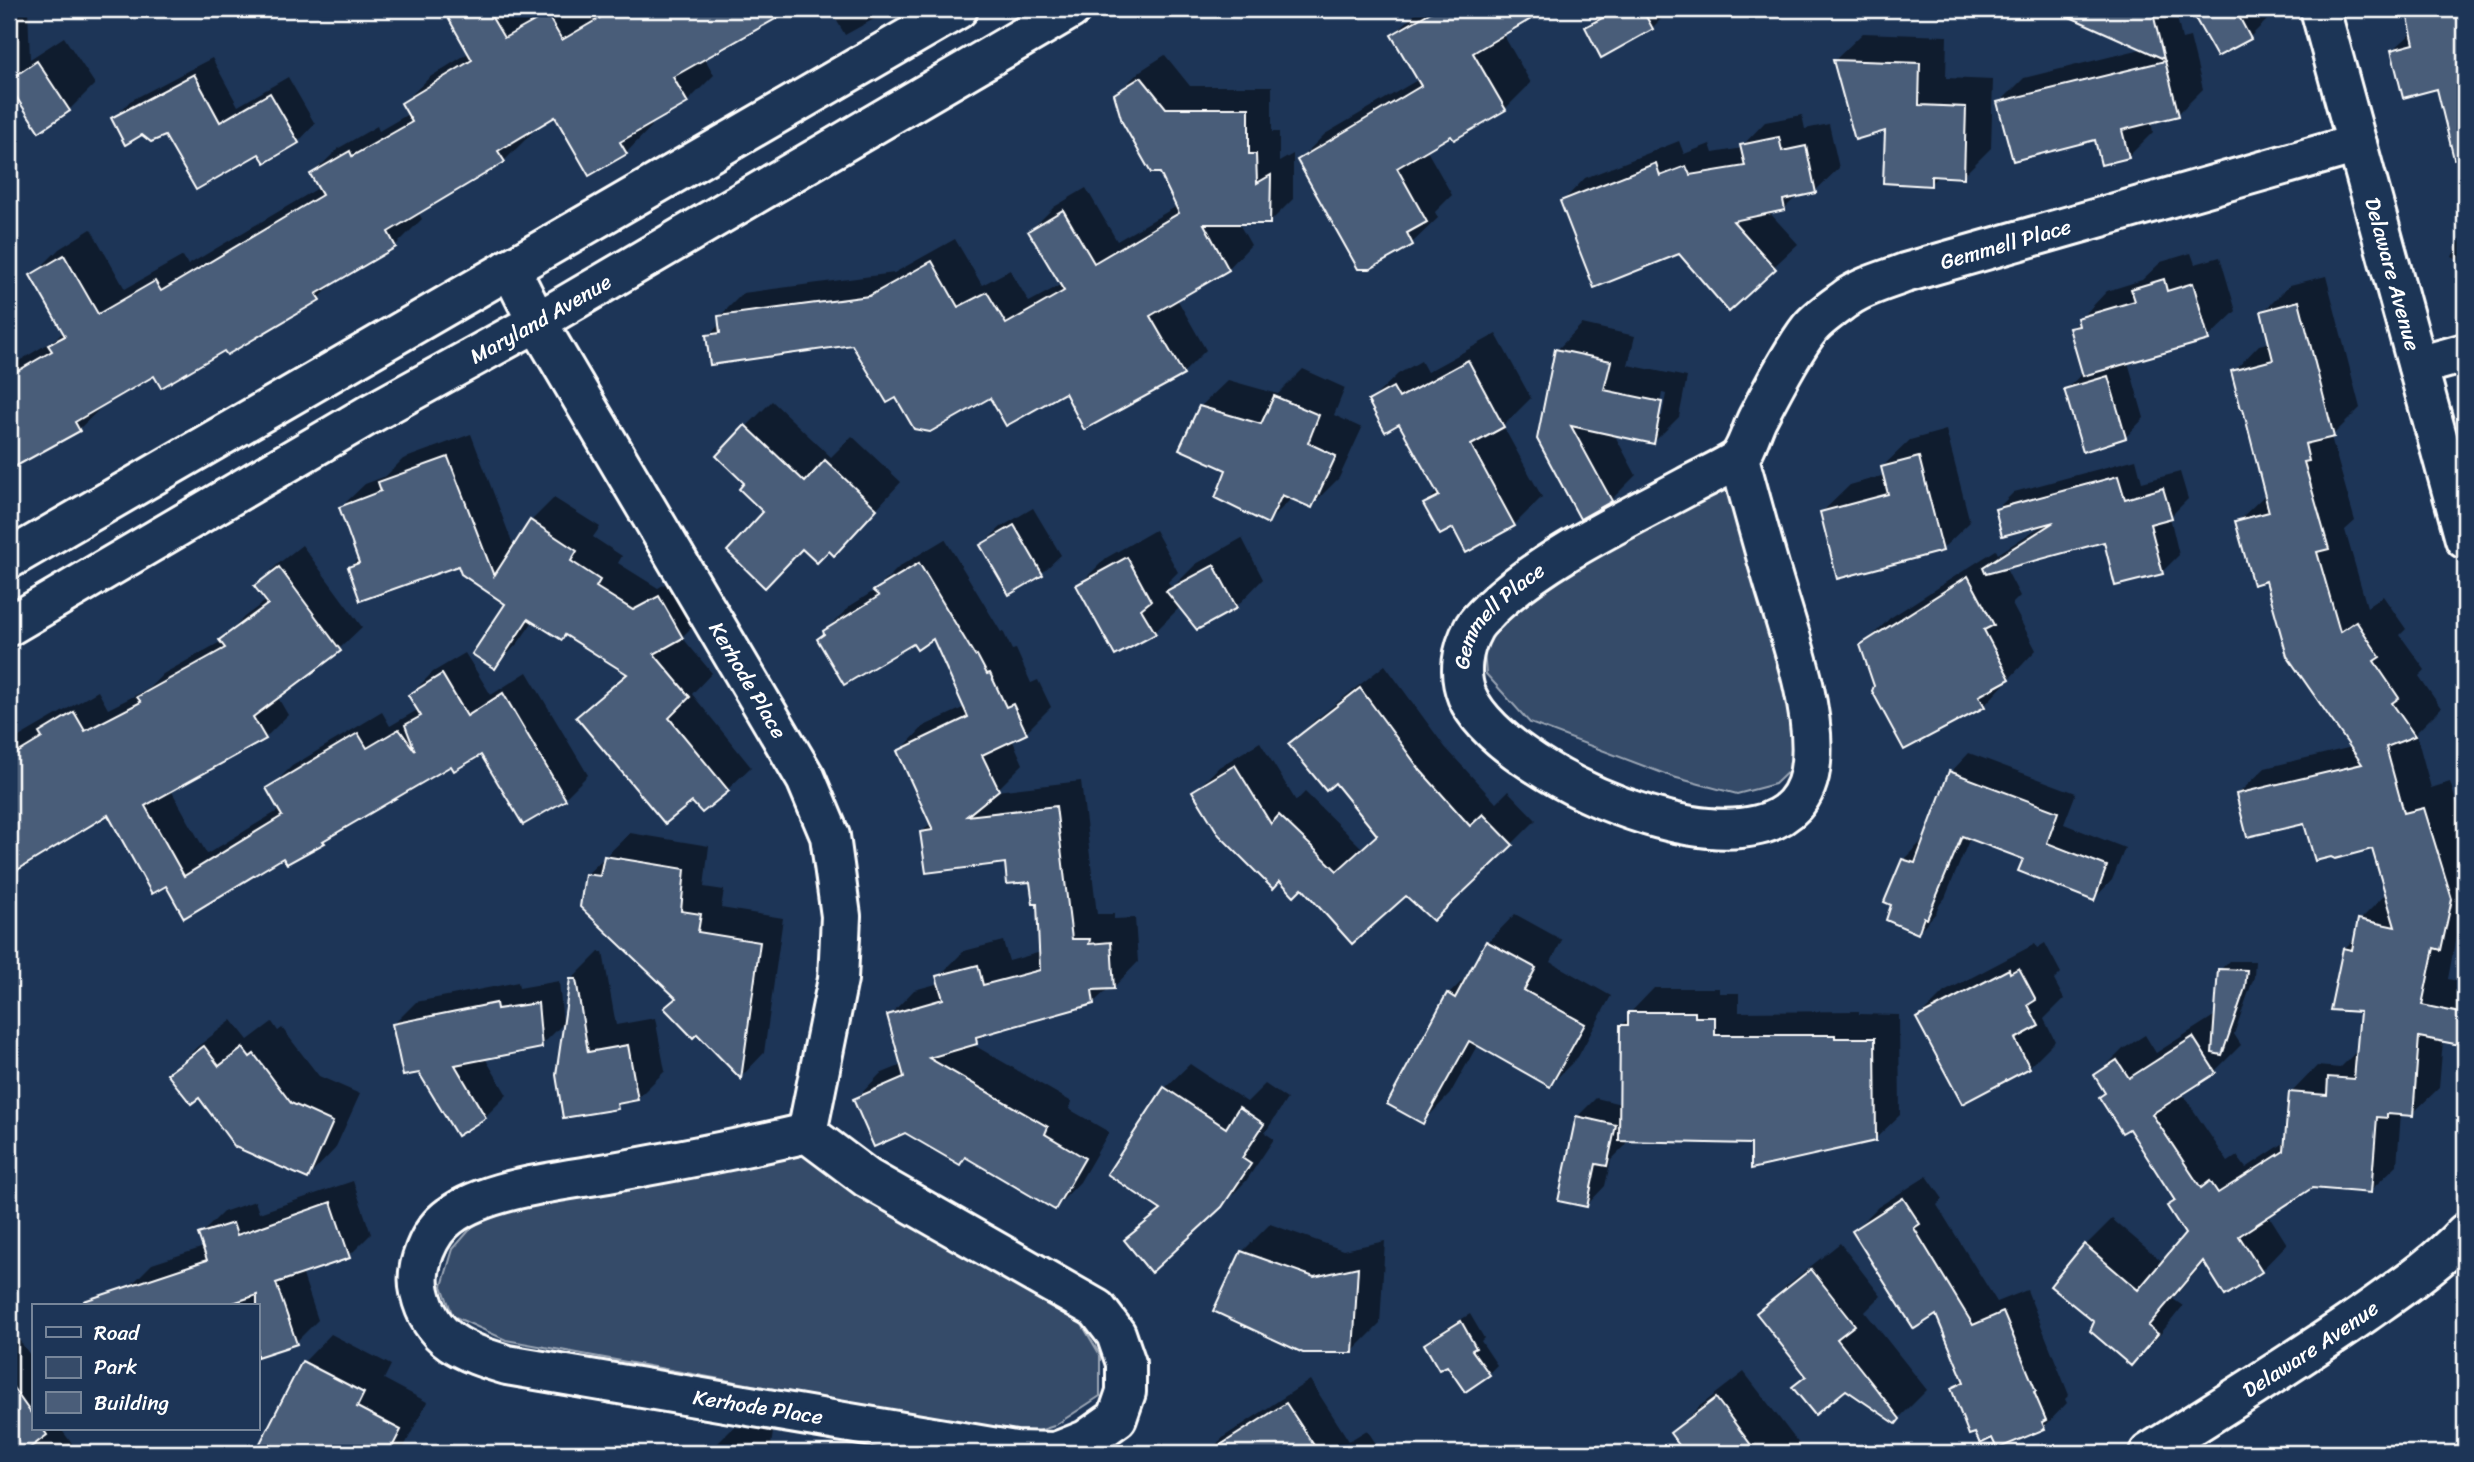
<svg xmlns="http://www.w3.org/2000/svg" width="2474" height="1462" font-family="Sriracha,sans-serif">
<rect width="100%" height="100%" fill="#1d3557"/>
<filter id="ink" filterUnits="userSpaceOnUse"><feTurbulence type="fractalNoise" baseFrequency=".0143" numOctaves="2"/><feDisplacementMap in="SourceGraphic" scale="14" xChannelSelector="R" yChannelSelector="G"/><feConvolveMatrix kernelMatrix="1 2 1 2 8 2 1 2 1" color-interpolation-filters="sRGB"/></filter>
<g filter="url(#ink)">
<!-- green -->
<g fill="#364b69" stroke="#9aa5b4" stroke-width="2">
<polygon points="1728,472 1801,708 1797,763 1775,784 1737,794 1673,777 1530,723 1486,674 1481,617"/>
<polygon points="803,1150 1074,1311 1100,1355 1100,1396 1054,1426 1026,1435 506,1340 453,1316 442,1286 453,1249 486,1211"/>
</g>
<!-- shadow -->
<g fill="#0007" fill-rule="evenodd">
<polygon points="9,9 28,9 30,59 64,37 95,84 69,110 22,103 9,104"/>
<polygon points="273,9 287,9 277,15"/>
<polygon points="445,9 529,9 532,13 539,9 790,9 704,57 714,75 687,102 650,123 652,126 626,153 555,115 529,131 531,134 504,161 418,212 422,219 395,246 339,278 318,299 225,348 155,374 107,402 79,429 9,468 9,367 57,338 64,331 33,275 59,249 91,229 125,289 183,256 188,265 320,187 312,174 339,148 377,126 379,131 410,113 403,103 430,77 470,52"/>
<polygon points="830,9 892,9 845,35"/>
<polygon points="1420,9 1532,9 1515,26 1503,34 1531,83 1505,109 1452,134 1426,149 1452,195 1435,212 1438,218 1412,243 1370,267 1299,160 1325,134 1419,79 1393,35"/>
<polygon points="1606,9 1671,9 1652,28 1587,28"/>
<polygon points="2083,9 2175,9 2182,39 2190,37 2203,89 2178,114 2151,121 2153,132 2128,157 2096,138 1999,103 2024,78 2145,48 2079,19"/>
<polygon points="2192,9 2277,9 2277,10 2250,37 2217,55"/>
<polygon points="2407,9 2465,9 2465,160 2456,124 2438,87 2393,50 2413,32"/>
<polygon points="1863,33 1947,36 1946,78 1993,80 1991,148 1963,176 1939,175 1930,184 1835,60"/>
<polygon points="1165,55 1190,86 1272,86 1272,132 1279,132 1279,162 1293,154 1293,199 1270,222 1238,222 1251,245 1228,269 1177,299 1206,350 1183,373 1066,391 991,395 896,395 853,343 708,336 721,323 720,316 743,293 894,273 955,239 982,285 1010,270 1029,302 1062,284 1030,231 1054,207 1086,188 1117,241 1177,206 1161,172 1116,95 1140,71"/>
<polygon points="212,58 238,106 288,77 315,124 298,142 260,151 166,133 143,133 113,119 130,101"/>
<polygon points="1802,115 1805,129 1829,124 1839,168 1815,191 1798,195 1785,208 1769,212 1798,244 1729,309 1679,252 1562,202 1585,178 1679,141 1684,154 1710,144 1713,153 1743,148 1742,146 1765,122"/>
<polygon points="2465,230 2465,264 2452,257"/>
<polygon points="2191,253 2195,264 2220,257 2236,311 2208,338 2128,362 2144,418 2126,437 2066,389 2084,372 2071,329 2107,291 2142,280 2161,262"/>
<polygon points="2326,276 2360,408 2331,437 2355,521 2345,530 2367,607 2383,596 2406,629 2400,635 2425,670 2419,676 2441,708 2416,733 2431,788 2450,782 2465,831 2465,923 2457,931 2448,979 2465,983 2465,1043 2443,1040 2439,1088 2412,1114 2401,1113 2397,1165 2370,1191 2312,1186 2268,1214 2287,1244 2261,1271 2205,1261 2173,1299 2183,1306 2158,1337 2131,1364 2096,1322 2085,1246 2112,1219 2164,1263 2187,1234 2169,1206 2176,1200 2096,1076 2123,1049 2145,1035 2156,1053 2217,1014 2220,970 2229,961 2255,961 2254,977 2234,1034 2241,1045 2214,1072 2182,1093 2228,1162 2237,1156 2246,1168 2287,1141 2291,1093 2317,1066 2340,1068 2357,1051 2362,1011 2344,949 2357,936 2360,920 2387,893 2373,846 2238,794 2265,768 2352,747 2237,522 2266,494 2245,406 2233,372 2259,345 2271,342 2263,312 2290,285"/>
<path d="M1582,324l53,12 -7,29 59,12 -8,40 -25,25 -40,-8 22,41 -25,25 -30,17 -24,-167zM1662,393l4,1 -4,22h-4z"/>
<polygon points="1496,334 1531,398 1503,426 1542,497 1514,525 1453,526 1425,504 1438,491 1400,422 1370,401 1398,374 1421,361 1427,372"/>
<polygon points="1303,369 1345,388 1334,415 1362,428 1339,478 1311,506 1292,498 1268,522 1200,407 1228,380 1278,394"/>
<polygon points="772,401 831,457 852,436 901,482 859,528 766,512 747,483 746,427"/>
<polygon points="1946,430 1970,522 1942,549 1822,512 1850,485 1885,475 1882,467 1910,440"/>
<polygon points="471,434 514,547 531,521 554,498 600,527 593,537 622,556 618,563 658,588 683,574 706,613 682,637 712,673 692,694 751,767 727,790 693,799 578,717 627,672 566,633 534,620 518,643 495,667 507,603 459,564 350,567 359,558 341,507 365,484 386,476 403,459"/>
<polygon points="2136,459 2142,482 2180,472 2188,499 2170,517 2179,555 2162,572 2105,540 2005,567 2020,596 2012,604 2036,650 1984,706 1905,748 1876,686 1862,646 1890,618 1996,550 1998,554 2044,524 1997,509 2014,492"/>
<polygon points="1033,508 1061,555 1042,573 1010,593 982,545 1001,527"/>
<polygon points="1155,530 1178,572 1168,582 1172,588 1196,564 1242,538 1263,579 1236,607 1181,606 1155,632 1079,585 1106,558"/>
<polygon points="945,539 1001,632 1003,631 1012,650 1016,649 1031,683 1038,680 1051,707 1026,732 1012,739 1023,764 996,791 1081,781 1097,914 1114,914 1114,919 1135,918 1138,962 1113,988 1109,988 1093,1003 987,1033 972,1044 1072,1102 1069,1109 1109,1132 1080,1182 1055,1208 967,1156 960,1163 855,1100 880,1074 902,1065 889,1016 914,990 940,983 938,977 964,951 1003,941 1009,961 1041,952 1039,902 1032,880 1006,861 922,832 931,823 899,752 924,726 965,707 934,637 914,642 825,631 850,606 877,589 900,566"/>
<polygon points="302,545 362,627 339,649 277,696 288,715 265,738 171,790 207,854 281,809 269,789 292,766 382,712 390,726 419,709 410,695 433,672 465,653 491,695 527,672 588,775 565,798 482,752 452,764 332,833 324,842 284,855 167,884 108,813 9,873 9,723 17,738 98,691 108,709 148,689 163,674 222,641 244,617 267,600 256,586 279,563"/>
<polygon points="1385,665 1445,747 1496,803 1508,791 1536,820 1512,844 1406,893 1302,886 1195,791 1219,767 1260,742 1296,801 1305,792 1362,848 1378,834 1336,780 1291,744 1315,720"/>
<polygon points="1969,753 2076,793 2064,824 2125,848 2112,880 2094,899 2025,858 1970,838 1945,898 1940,904 1936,913 1918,932 1903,860 1922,841 1925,842 1951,772"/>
<polygon points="630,833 709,846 704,887 724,890 721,908 783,918 764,1053 741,1077 586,875"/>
<polygon points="1515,914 1562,940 1551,962 1611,996 1578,1057 1550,1085 1478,1044 1450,1094 1423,1122 1449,994 1471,972 1488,942"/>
<polygon points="2045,943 2061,973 2054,980 2064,999 2044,1019 2055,1041 2029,1067 1962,1102 1918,1018 1944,992 2035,944 2037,948"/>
<polygon points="599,952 603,952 616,1025 655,1018 665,1071 637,1099 623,1101 617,1107 565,1116 571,980"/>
<polygon points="559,981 563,1024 541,1046 485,1058 507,1095 485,1117 394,1024 416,1002 518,982 519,988"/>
<polygon points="1654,988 1719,988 1719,993 1739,993 1739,1012 1859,1011 1859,1014 1899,1015 1900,1115 1875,1139 1753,1143 1627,1139 1625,1146 1611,1160 1605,1186 1587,1205 1577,1117 1596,1098 1621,1104 1621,1026 1630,1017 1630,1013"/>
<polygon points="232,1020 248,1040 272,1022 278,1031 282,1028 319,1076 360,1094 335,1149 308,1177 170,1074 197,1047"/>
<polygon points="1190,1064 1247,1102 1265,1084 1287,1099 1265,1133 1274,1139 1246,1181 1221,1206 1127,1240 1161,1208 1165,1088"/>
<polygon points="1927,1176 1943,1199 1937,1205 1997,1302 2027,1290 2069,1395 2065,1399 2067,1403 2044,1427 1993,1436 1953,1389 1964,1377 1937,1312 1854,1231 1878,1207"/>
<polygon points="353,1181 371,1234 349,1256 302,1272 318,1320 296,1342 257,1306 136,1306 129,1287 152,1264 204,1247 200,1235 223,1212 255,1201 259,1213"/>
<polygon points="1270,1224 1343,1250 1385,1241 1380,1324 1353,1351 1242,1252"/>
<polygon points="1840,1243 1881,1296 1865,1312 1927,1390 1896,1421 1846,1388 1795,1387 1807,1374 1759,1313 1786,1286"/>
<polygon points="1470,1314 1484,1338 1481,1341 1497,1365 1488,1374 1447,1363 1426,1344 1435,1335"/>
<polygon points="9,1334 13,1339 17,1337 33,1359 33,1429 61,1429 79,1453 9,1453"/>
<polygon points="331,1334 391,1365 384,1379 427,1402 402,1451 400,1453 257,1453 304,1362"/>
<polygon points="1744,1372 1806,1453 1687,1453 1672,1433 1700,1406"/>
<polygon points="1310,1380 1349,1441 1367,1430 1382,1453 1207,1453 1225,1436"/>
<polygon points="734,1427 773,1432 770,1453 708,1453"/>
<polygon points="2465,1445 2465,1453 2454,1453 2455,1453"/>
</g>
<!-- building -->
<g fill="#4a5d79" stroke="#fff" stroke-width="2">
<polygon points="443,9 487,9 504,38 547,14 562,40 615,9 793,9 673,77 688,103 620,142 627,154 589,176 555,117 498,151 505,162 388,232 396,247 316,294 320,300 227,355 224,351 161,388 154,376 75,422 80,431 9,470 9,376 52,351 48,345 65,336 30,275 64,255 98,314 155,281 161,291 322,195 310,174 350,151 352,156 412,122 401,103 472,60"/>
<polygon points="1436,9 1548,9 1473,53 1506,110 1454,140 1451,136 1397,168 1427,222 1407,233 1413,245 1370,269 1358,269 1297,160 1421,86 1391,35"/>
<polygon points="1619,9 1642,9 1653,29 1601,58 1585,27"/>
<polygon points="2052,9 2152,9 2164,59"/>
<polygon points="2190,9 2235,9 2251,39 2217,57"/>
<polygon points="2406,9 2465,9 2465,158 2454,159 2437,89 2403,98 2391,50 2414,44"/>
<polygon points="1833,60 1920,63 1919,105 1966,107 1964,178 1931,176 1931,186 1883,183 1885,131 1855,140"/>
<polygon points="37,61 70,111 39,132 9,86 9,80"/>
<polygon points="2165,61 2179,116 2122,130 2129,158 2101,165 2095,140 2013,161 1997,102"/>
<polygon points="194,74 220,122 270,93 299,143 265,163 259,154 196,190 165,136 151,142 142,135 125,145 111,118"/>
<polygon points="1141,77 1166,108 1249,108 1249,154 1256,154 1257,183 1271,175 1270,224 1204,224 1229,270 1150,316 1184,375 1084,430 1065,393 1006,426 990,398 930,432 914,429 896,398 887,403 852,345 710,365 706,335 720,333 718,316 869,296 932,261 958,307 987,292 1006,324 1064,291 1028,231 1063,210 1094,263 1179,213 1160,173 1151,173 1122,122 1114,94"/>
<polygon points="1779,137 1782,151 1806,146 1816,193 1783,200 1785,210 1733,221 1776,269 1729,312 1679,254 1594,288 1560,201 1656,163 1660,176 1686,166 1690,175 1745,166 1740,145"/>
<polygon points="2164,279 2167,291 2193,283 2209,340 2083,376 2069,328 2079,326 2077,318 2135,301 2131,289"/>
<polygon points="2299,301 2334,437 2305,444 2309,461 2304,462 2329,549 2317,552 2340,632 2356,621 2380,657 2374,661 2399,698 2392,703 2415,736 2386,747 2404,813 2424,808 2452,899 2441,950 2434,948 2422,1005 2465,1014 2465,1046 2419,1037 2413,1116 2387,1114 2387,1118 2377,1117 2371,1193 2312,1188 2239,1236 2262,1272 2225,1296 2203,1261 2148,1326 2158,1334 2131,1366 2090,1331 2094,1322 2050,1286 2084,1244 2138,1290 2185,1234 2167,1206 2175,1201 2129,1129 2122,1133 2099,1097 2105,1093 2094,1075 2117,1060 2129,1078 2193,1037 2216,1073 2152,1114 2201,1188 2210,1181 2218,1193 2284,1151 2289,1092 2327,1095 2328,1077 2354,1079 2360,1012 2330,1010 2343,948 2352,950 2358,919 2395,927 2372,849 2335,859 2331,857 2315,861 2304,824 2247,837 2236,794 2362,764 2287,656 2266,581 2253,585 2235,521 2269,512 2243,409 2241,409 2231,371 2273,360 2261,311"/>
<polygon points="1555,349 1611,361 1604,390 1662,402 1654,444 1571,426 1612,501 1580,519 1537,439"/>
<polygon points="1468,360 1504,427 1471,445 1515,526 1466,553 1453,528 1440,535 1423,504 1439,496 1399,424 1385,432 1368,401 1393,387 1399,398"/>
<polygon points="2108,376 2126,438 2083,452 2064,389"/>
<polygon points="1274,396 1319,415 1308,443 1336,456 1312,508 1282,495 1268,524 1215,498 1226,470 1179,449 1199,406 1261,424"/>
<polygon points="745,425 805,482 825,460 877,509 834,556 829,551 817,563 802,549 765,588 727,551 763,512 739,489 744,483 716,456"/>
<polygon points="448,457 494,576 530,520 577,551 571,561 600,580 596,587 633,610 659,596 683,638 654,654 690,697 669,718 729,791 702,813 692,802 665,824 576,717 627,674 565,635 562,640 528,619 495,669 472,654 505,604 461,574 458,566 360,601 348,567 359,563 339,507 381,491 378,482"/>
<polygon points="1919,457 1943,551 1837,579 1820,512 1888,494 1881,467"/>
<polygon points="2118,476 2125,499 2163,488 2172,518 2150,524 2163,574 2115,586 2104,542 1986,574 1983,567 2054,522 2002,536 1995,509"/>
<polygon points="1014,525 1043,575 1009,595 980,545"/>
<polygon points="1127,557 1151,601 1141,609 1156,634 1115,656 1076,585"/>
<polygon points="919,563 975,656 977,655 987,674 990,673 1006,707 1013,704 1027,734 982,755 999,790 967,816 1056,806 1072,939 1090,939 1089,944 1111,942 1114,989 1092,990 1094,1004 976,1037 977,1044 929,1058 1048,1127 1045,1134 1085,1158 1055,1210 965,1157 960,1165 905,1133 874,1147 853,1099 904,1077 887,1015 943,999 936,976 978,965 983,985 1040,970 1037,904 1033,904 1030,882 1007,884 1005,863 926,873 920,832 933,830 897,751 968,717 933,639 917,650 913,644 844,685 817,639 824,634 823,631 879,596 873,591"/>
<polygon points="1214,565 1237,608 1197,630 1166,591"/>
<polygon points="279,567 341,651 253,717 266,739 145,806 184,876 282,816 266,788 358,733 367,748 399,729 415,751 405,725 421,716 408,695 442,674 467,716 503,693 566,800 523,825 481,755 454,771 451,766 323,841 325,843 287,864 283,858 184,918 166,886 152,894 108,815 9,875 9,758 42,738 39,733 74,712 85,731 141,702 137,697 225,648 219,640 268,604 254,586"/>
<polygon points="1968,576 1994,625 1984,630 2010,679 1979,696 1985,707 1904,750 1872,691 1874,686 1860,645"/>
<polygon points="1360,688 1421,771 1470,826 1483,814 1513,845 1433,921 1406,896 1352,944 1302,888 1294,896 1280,881 1273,889 1219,835 1192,791 1235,765 1271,824 1279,815 1337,871 1377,835 1335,783 1326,791 1288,744"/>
<polygon points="1949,771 2058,812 2047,843 2107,866 2094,901 2018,871 2023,859 1962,836 1927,919 1924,917 1918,934 1886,920 1891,905 1884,902 1902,859 1915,863"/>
<polygon points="604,856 685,869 681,911 701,914 698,932 760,942 741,1079 697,1034 693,1038 664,1008 676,998 580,907 585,874 600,876"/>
<polygon points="1486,941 1536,968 1524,990 1585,1024 1550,1087 1469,1041 1423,1124 1387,1104 1447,993 1455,998"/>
<polygon points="2019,968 2036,1000 2028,1005 2039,1026 2015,1039 2030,1068 1962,1104 1916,1018 2009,969 2010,973"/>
<polygon points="2218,969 2247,970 2245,988 2222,1055 2212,1053"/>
<polygon points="570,979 576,979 588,1052 628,1045 638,1100 617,1104 618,1109 563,1118 556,1075"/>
<polygon points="496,1003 497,1009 538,1003 542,1048 455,1065 486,1118 457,1136 419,1073 403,1076 392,1024"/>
<polygon points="1628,1012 1695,1012 1695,1017 1715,1017 1715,1035 1835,1035 1835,1038 1875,1038 1876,1141 1751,1169 1751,1144 1619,1141 1620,1025 1628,1025"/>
<polygon points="204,1046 219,1066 243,1048 250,1057 254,1054 291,1103 333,1122 308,1179 235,1147 199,1098 191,1104 167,1074"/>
<polygon points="1164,1087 1226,1128 1239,1107 1264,1124 1242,1158 1251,1164 1222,1207 1151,1273 1124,1240 1161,1210 1107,1174"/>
<polygon points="1576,1116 1616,1125 1607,1166 1596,1164 1587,1207 1558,1201"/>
<polygon points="1903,1198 1920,1224 1914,1228 1973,1325 2003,1312 2036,1391 2034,1392 2046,1420 2042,1422 2045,1429 1997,1449 1992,1438 1980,1444 1975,1433 1969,1435 1951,1388 1964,1382 1936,1315 1914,1329 1852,1231"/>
<polygon points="331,1202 350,1258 276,1283 297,1344 257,1357 257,1295 224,1306 85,1306 84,1301 207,1260 198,1234 233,1223 237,1235"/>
<polygon points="1241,1251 1314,1277 1358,1267 1353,1353 1303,1353 1213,1311"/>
<polygon points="1811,1269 1855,1325 1837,1339 1900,1419 1896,1424 1846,1390 1815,1415 1792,1387 1806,1376 1756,1313"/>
<polygon points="1461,1321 1476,1348 1472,1350 1490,1375 1465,1392 1447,1366 1439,1370 1424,1344"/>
<polygon points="302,1361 364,1393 357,1407 401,1430 389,1453 255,1453"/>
<polygon points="9,1382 33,1416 33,1429 43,1429 47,1435 23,1453 9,1453"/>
<polygon points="1716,1398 1757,1453 1685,1453 1670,1433"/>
<polygon points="1286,1403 1319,1453 1208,1453"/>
</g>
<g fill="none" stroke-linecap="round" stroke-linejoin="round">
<defs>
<g id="minor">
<path id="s1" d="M2320,9l145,530"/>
<path id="s2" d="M510,268l27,54 269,457 24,57 11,80 -3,63 -31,154"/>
<polyline points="2418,366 2465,353"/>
<path id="s3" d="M1739,458c12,43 23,85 36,128 15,50 41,124 36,176 -11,146 -309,19 -344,-66 -9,-22 -5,-47 6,-67 4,-8 12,-14 18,-21 51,-49 132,-87 195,-121 16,-9 33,-16 49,-26 11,-8 16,-30 22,-42 14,-27 35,-68 53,-91 9,-11 26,-22 38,-31 16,-11 39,-17 57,-24l452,-129"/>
<polyline points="9,559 958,9"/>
<path id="s4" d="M9,626l361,-212 167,-92 534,-313"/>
<path d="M807,1133l60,45 230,131 19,25 10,29v29l-9,26 -31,22 -30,12 -41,-1 -508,-86c-43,-13 -76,-24 -87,-73 -6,-25 9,-61 30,-76 37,-28 113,-35 158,-43 67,-12 133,-24 199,-40z"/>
<path id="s5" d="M2149,1453c72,-46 146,-91 216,-140 35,-25 71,-49 100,-80"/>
</g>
</defs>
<!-- minor casing -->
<use href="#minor" stroke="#fff" stroke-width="44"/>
<!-- minor -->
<use href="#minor" stroke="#1d3557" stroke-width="38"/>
</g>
</g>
<g text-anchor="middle" stroke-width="6" stroke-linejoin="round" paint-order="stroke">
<!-- street labels -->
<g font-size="21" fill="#fff" stroke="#1d3557">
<text dy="7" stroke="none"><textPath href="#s3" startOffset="1488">Gemmell Place</textPath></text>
<text dy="7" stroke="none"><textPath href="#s1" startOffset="275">Delaware Avenue</textPath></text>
<text dy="7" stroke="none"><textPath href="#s4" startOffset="614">Maryland Avenue</textPath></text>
<text dy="7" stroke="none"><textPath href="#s3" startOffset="831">Gemmell Place</textPath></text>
<text dy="7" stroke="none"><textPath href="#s2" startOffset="476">Kerhode Place</textPath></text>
<text dy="7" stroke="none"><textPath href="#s5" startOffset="192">Delaware Avenue</textPath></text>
<text transform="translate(758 1407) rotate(9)" y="7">Kerhode Place</text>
</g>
</g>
<!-- margin -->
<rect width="2474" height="1462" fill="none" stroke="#1d3557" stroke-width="35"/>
<rect x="18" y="18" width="2439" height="1427" fill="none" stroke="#fff" stroke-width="2.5" filter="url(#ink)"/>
<!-- legend -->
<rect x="32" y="1304" width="228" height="126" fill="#1d3557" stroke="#77869a" stroke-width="2"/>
<rect x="46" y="1327" width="35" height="10" fill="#1d3557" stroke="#77869a" stroke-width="2"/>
<text x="94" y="1340" font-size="21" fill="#ffffff">Road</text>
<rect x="46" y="1357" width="35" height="21" fill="#364b69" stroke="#77869a" stroke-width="2"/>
<text x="94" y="1374" font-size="21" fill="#ffffff">Park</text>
<rect x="46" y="1392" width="35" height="21" fill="#4a5d79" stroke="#77869a" stroke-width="2"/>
<text x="94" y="1410" font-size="21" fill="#ffffff">Building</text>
</svg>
